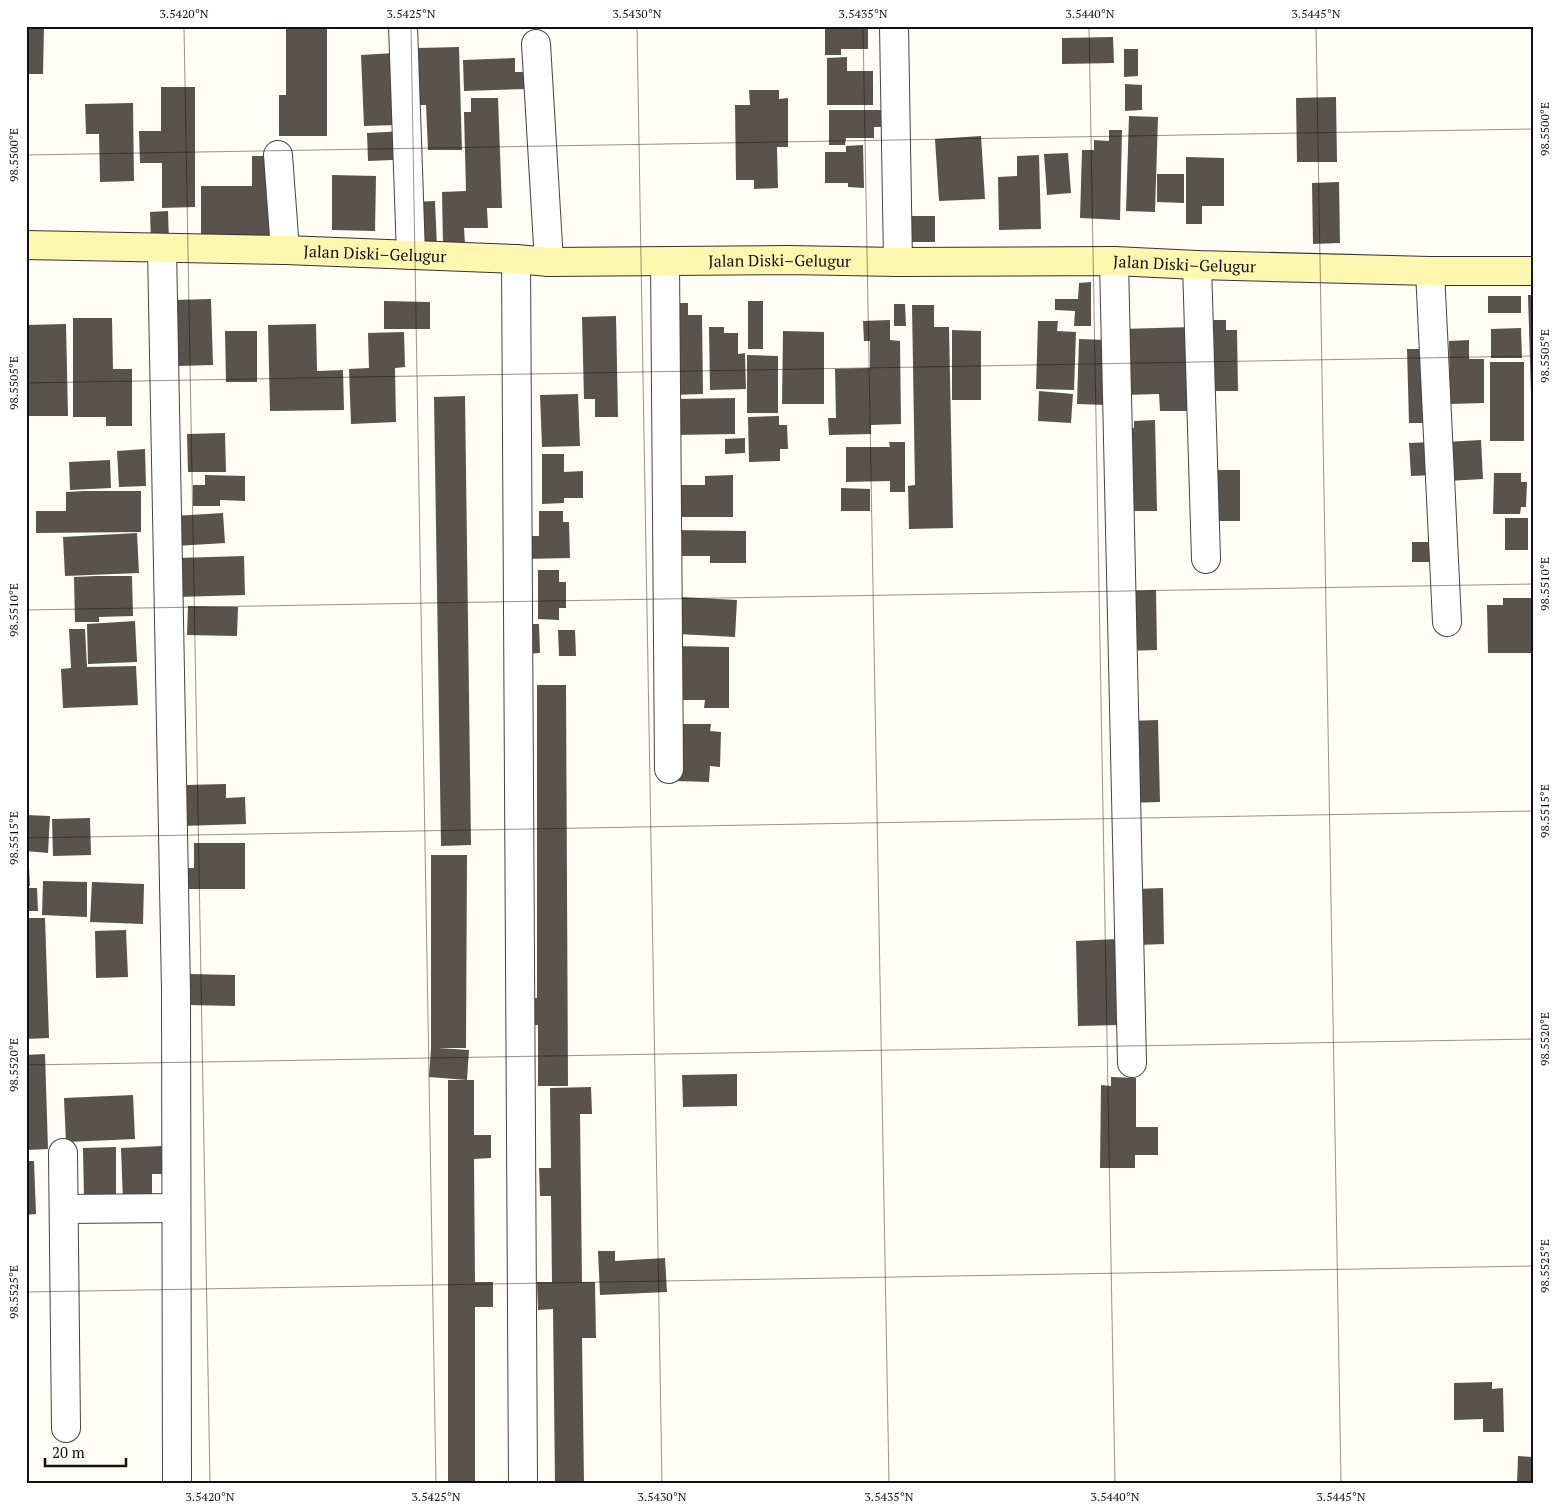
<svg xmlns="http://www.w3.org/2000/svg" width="1559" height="1510" font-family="'PT Serif',serif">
<rect width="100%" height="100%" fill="#fffdf5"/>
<!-- building -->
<g fill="#5a524d">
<polygon points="26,26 44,26 43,74 26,74"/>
<polygon points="286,26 327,26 327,136 279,136 279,95 286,95"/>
<polygon points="825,26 868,26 868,49 841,49 841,55 825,55"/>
<polygon points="1113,37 1114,63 1062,64 1062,38"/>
<polygon points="459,47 462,150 428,150 426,105 420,105 418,48"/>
<polygon points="1124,49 1138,49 1138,76 1124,77"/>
<polygon points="394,53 397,125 364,126 361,55"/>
<polygon points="847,57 847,71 873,71 873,105 827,105 827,58"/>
<polygon points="515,58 515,72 524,72 525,89 464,91 463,60"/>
<polygon points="1125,84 1142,85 1142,110 1125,111"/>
<polygon points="161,87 195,87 195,207 162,208 162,163 140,163 139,131 161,131"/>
<polygon points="749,90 779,90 779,99 788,98 788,147 777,147 778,188 754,189 754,180 736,180 735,105 750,105"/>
<polygon points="1336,97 1337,162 1297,162 1296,98"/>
<polygon points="471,98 498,98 502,208 487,208 488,228 464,228 465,244 443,245 442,192 466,191 464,112 471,112"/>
<polygon points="133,103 134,181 100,182 99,134 86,134 85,104"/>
<polygon points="829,110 883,110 883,127 874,127 874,138 846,138 845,145 829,145"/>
<polygon points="1129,116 1158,117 1155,212 1126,211"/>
<polygon points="1109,130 1122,130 1120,220 1080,218 1082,150 1094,150 1094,140 1109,141"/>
<polygon points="406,131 407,173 394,173 393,160 368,161 367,133"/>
<polygon points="981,136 985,199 939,201 935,139"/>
<polygon points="863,145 864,188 848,187 848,183 825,183 825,152 846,152 846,146"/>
<polygon points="1068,153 1071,193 1047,195 1044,154"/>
<polygon points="1039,155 1041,229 999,230 998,177 1017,176 1017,156"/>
<polygon points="252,156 272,156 273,237 201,238 201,186 252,186"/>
<polygon points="1186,157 1224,158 1224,206 1202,206 1202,224 1186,224"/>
<polygon points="1157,174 1184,174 1184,203 1157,202"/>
<polygon points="332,175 376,176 375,231 332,230"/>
<polygon points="1339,182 1340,243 1313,244 1312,183"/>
<polygon points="435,201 437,248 414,249 412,202"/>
<polygon points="168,211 169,242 151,242 150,212"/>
<rect x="906" y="216" width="29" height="26"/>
<polygon points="1091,282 1091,326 1074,326 1075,311 1055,310 1055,299 1078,299 1079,283"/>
<polygon points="1528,295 1533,295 1533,394 1531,394"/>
<rect x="1488" y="296" width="33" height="17"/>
<polygon points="211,299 213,365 177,366 174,300"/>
<polygon points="384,301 430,302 430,329 384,329"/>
<rect x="748" y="301" width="15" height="48"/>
<polygon points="669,303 688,303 688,315 702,315 703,394 671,395"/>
<polygon points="894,304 905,304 906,326 894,326"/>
<polygon points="912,305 934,305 934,327 949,327 953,528 909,529 908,486 915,485"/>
<polygon points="616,316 618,417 595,417 595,399 584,399 582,317"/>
<polygon points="73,318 112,318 113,369 132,369 132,426 106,426 106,417 73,417"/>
<polygon points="890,320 890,340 900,341 901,424 871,425 871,434 829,435 828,418 836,418 835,369 870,368 870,341 864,341 863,321"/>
<polygon points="1203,320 1226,320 1226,330 1237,330 1238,391 1204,391"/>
<polygon points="1038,321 1058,321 1057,331 1076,332 1074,390 1036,389"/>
<polygon points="66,324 68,416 26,416 26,325"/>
<polygon points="316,324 317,371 343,370 344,410 270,411 268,325"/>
<polygon points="709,327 724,327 724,333 738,333 738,354 745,353 746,389 710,390"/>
<polygon points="1191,327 1193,411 1160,411 1159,394 1124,395 1122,329"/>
<polygon points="1521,328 1522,358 1491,358 1491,329"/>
<polygon points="952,330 981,331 981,400 952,400"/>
<polygon points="225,331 257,331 257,382 226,382"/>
<polygon points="783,331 824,332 824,404 782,404"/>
<polygon points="404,332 405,367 395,368 396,422 351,424 349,369 369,368 368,333"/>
<polygon points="1079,339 1109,340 1107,405 1077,404"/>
<polygon points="1469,340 1469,359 1484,359 1484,403 1450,404 1449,341"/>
<polygon points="1407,349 1432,349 1433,423 1409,423"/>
<polygon points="747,355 778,356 778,413 747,413"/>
<rect x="1490" y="362" width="34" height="79"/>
<polygon points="1039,391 1073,394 1071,423 1038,421"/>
<polygon points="578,394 580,446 542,447 540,395"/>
<polygon points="465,396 471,845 441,846 434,397"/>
<polygon points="735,398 735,434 674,435 674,399"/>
<polygon points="779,416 779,425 787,425 788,449 780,449 780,461 749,462 748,417"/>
<polygon points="1155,420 1157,511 1123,511 1121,428 1134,428 1134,421"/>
<polygon points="225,433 226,472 188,472 187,434"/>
<polygon points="745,438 745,453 725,454 725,439"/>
<polygon points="1481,440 1483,479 1447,481 1445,442"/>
<polygon points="889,442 905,442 905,492 890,492 890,481 846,482 846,447 890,447"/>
<polygon points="1435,442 1437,475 1411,476 1409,443"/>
<polygon points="145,449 146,486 119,487 117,451"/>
<polygon points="542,454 564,454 564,472 583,471 583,498 564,498 564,503 542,504"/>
<polygon points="110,460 111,488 70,490 69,462"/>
<polygon points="1218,470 1240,470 1240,521 1210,521 1210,486 1218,486"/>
<polygon points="1494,473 1521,473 1521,482 1527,482 1526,507 1521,507 1520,514 1493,514"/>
<polygon points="205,475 245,476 245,501 220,500 220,506 193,506 193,485 205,485"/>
<polygon points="733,475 733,517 672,517 672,485 705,485 705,476"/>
<polygon points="841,488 870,489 870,511 841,511"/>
<polygon points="84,491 141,491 141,532 36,533 36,511 66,511 66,492"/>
<polygon points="539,511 563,511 563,522 569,522 570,558 524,559 524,536 539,536"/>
<polygon points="223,513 225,543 176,546 174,516"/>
<rect x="1505" y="518" width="23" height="32"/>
<polygon points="674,530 746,531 746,563 710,563 710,556 673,556"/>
<polygon points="137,533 139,573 65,576 63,537"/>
<rect x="1412" y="542" width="27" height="20"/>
<polygon points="244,556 245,595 177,597 176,558"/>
<polygon points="538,570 559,570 559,582 566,582 566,608 559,608 559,620 538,619"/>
<polygon points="97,576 132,576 133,616 99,617 99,622 75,622 74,577"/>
<polygon points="1156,590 1157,650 1124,651 1123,591"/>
<polygon points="680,597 737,600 735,637 678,634"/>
<polygon points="1503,598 1533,598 1533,653 1488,653 1487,605 1503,605"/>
<polygon points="188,606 238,607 237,636 187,635"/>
<polygon points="135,621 137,662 88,664 87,624"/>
<polygon points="521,624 539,624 540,653 521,654"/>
<polygon points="69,629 85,629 87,667 136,666 138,705 63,708 61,669 71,668"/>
<polygon points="558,630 575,630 576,656 559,656"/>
<polygon points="671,646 729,647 729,708 704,708 705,700 671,700"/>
<polygon points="537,685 566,685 568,1086 538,1086 538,1025 524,1025 524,998 537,998"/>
<polygon points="1158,720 1160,802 1128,803 1127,721"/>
<polygon points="677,724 711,724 710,731 721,732 720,767 710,766 709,782 676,781"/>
<polygon points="226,784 226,798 245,797 246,824 181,826 180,799 187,799 186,785"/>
<polygon points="26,815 50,816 48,853 26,851"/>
<polygon points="90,818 91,855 53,856 52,819"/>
<polygon points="194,843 245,843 245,889 183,889 183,868 194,868"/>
<polygon points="431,855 467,855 466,1048 438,1048 469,1050 467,1080 429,1077 431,1048"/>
<polygon points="26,868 29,868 30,886 26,886"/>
<polygon points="43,881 87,882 87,917 42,915"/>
<polygon points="92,882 144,884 143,924 90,922"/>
<polygon points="26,888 37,888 38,911 26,911"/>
<polygon points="1163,888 1164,944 1137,945 1136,889"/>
<polygon points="26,918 45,918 49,1038 26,1039"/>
<polygon points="126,930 128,977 96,978 95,931"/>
<polygon points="1118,939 1120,1025 1078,1026 1076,941"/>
<polygon points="189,974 235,975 235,1006 188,1005"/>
<polygon points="45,1054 48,1149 26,1150 26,1055"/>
<polygon points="737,1074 737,1106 683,1107 682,1075"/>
<polygon points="1111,1077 1136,1078 1136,1127 1158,1127 1158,1155 1135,1155 1135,1168 1100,1168 1101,1085 1111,1086"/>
<polygon points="448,1080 474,1080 474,1135 491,1135 491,1158 474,1159 475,1282 493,1282 493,1307 475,1307 475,1484 448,1484"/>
<polygon points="591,1087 592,1114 580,1114 582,1282 595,1282 596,1338 582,1338 584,1484 555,1484 553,1309 538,1310 537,1282 552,1282 551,1196 540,1196 539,1168 551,1168 550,1088"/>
<polygon points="133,1095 135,1139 66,1142 64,1098"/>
<polygon points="162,1146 163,1174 152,1174 152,1200 123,1201 121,1148"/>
<polygon points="116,1147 116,1199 84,1200 83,1148"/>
<polygon points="26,1161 34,1161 36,1214 26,1215"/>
<polygon points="598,1251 615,1251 615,1261 665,1258 667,1292 600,1295"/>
<polygon points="1492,1382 1492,1389 1503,1388 1504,1432 1483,1432 1483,1419 1454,1420 1454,1383"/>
<polygon points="1518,1456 1533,1457 1533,1484 1517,1484"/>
</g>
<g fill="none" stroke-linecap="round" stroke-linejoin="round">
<defs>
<g id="minor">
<polyline points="403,26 411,255"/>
<polyline points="894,26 898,262"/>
<polyline points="536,44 549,262"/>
<polyline points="278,155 285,250"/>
<polyline points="162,248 176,991 177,1484"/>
<polyline points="516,259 523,1484"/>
<polyline points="1114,261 1132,1063"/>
<polyline points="665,262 669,769"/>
<polyline points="1197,265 1206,559"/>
<polyline points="1430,271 1447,622"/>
<polyline points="63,1153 66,1428"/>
<polyline points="64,1209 176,1208"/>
</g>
<g id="secondary">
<path id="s1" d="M26,245l259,5 231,9 33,3 240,-2 109,2 216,-1 83,4 233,6h103"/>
</g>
</defs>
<!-- minor casing -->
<use href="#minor" stroke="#444" stroke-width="30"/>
<!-- secondary casing -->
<use href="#secondary" stroke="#333" stroke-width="30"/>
<!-- minor -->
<use href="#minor" stroke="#fff" stroke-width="28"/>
<!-- secondary -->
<use href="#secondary" stroke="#fff6b0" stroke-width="28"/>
</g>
<!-- ticks -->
<path fill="none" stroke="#111" stroke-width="1" stroke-opacity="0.45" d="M184,26l26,1458M411,26l25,1458M637,26l25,1458M863,26l26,1458M1089,26l26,1458M1316,26l25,1458M26,155l1507,-26M26,383l1507,-27M26,610l1507,-26M26,838l1507,-27M26,1065l1507,-26M26,1292l1507,-26"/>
<g text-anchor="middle" stroke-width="5" stroke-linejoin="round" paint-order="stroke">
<!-- street labels -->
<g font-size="16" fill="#111" stroke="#fff">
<text dy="6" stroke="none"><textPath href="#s1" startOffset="349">Jalan Diski–Gelugur</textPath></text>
<text dy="6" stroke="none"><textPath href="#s1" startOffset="754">Jalan Diski–Gelugur</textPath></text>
<text dy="6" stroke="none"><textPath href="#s1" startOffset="1159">Jalan Diski–Gelugur</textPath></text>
</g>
</g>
<!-- border -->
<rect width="1559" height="1510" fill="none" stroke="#ffffff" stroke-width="55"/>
<!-- scale -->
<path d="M45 1458v8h81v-8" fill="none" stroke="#111111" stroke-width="2.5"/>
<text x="52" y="1458" font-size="15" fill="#111111" stroke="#ffffff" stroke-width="4" paint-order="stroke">20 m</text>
<rect x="28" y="28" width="1504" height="1454" fill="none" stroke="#111" stroke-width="2"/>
<g font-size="12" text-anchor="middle" fill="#111">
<text x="184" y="18">3.5420°N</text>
<text x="411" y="18">3.5425°N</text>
<text x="637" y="18">3.5430°N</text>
<text x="863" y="18">3.5435°N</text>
<text x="1090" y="18">3.5440°N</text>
<text x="1316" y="18">3.5445°N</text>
<text transform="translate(1545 129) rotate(-90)" y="4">98.5500°E</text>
<text transform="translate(14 155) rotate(-90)" y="4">98.5500°E</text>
<text transform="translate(1545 356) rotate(-90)" y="4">98.5505°E</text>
<text transform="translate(14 383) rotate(-90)" y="4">98.5505°E</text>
<text transform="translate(1545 584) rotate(-90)" y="4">98.5510°E</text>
<text transform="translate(14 610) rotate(-90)" y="4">98.5510°E</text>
<text transform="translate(1545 811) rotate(-90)" y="4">98.5515°E</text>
<text transform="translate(14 838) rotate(-90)" y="4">98.5515°E</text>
<text transform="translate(1545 1039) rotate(-90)" y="4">98.5520°E</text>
<text transform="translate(14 1065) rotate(-90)" y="4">98.5520°E</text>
<text transform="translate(1545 1266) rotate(-90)" y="4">98.5525°E</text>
<text transform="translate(14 1292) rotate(-90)" y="4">98.5525°E</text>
<text x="210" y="1501">3.5420°N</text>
<text x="436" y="1501">3.5425°N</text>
<text x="662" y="1501">3.5430°N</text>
<text x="889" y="1501">3.5435°N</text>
<text x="1115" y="1501">3.5440°N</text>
<text x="1341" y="1501">3.5445°N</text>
</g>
</svg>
